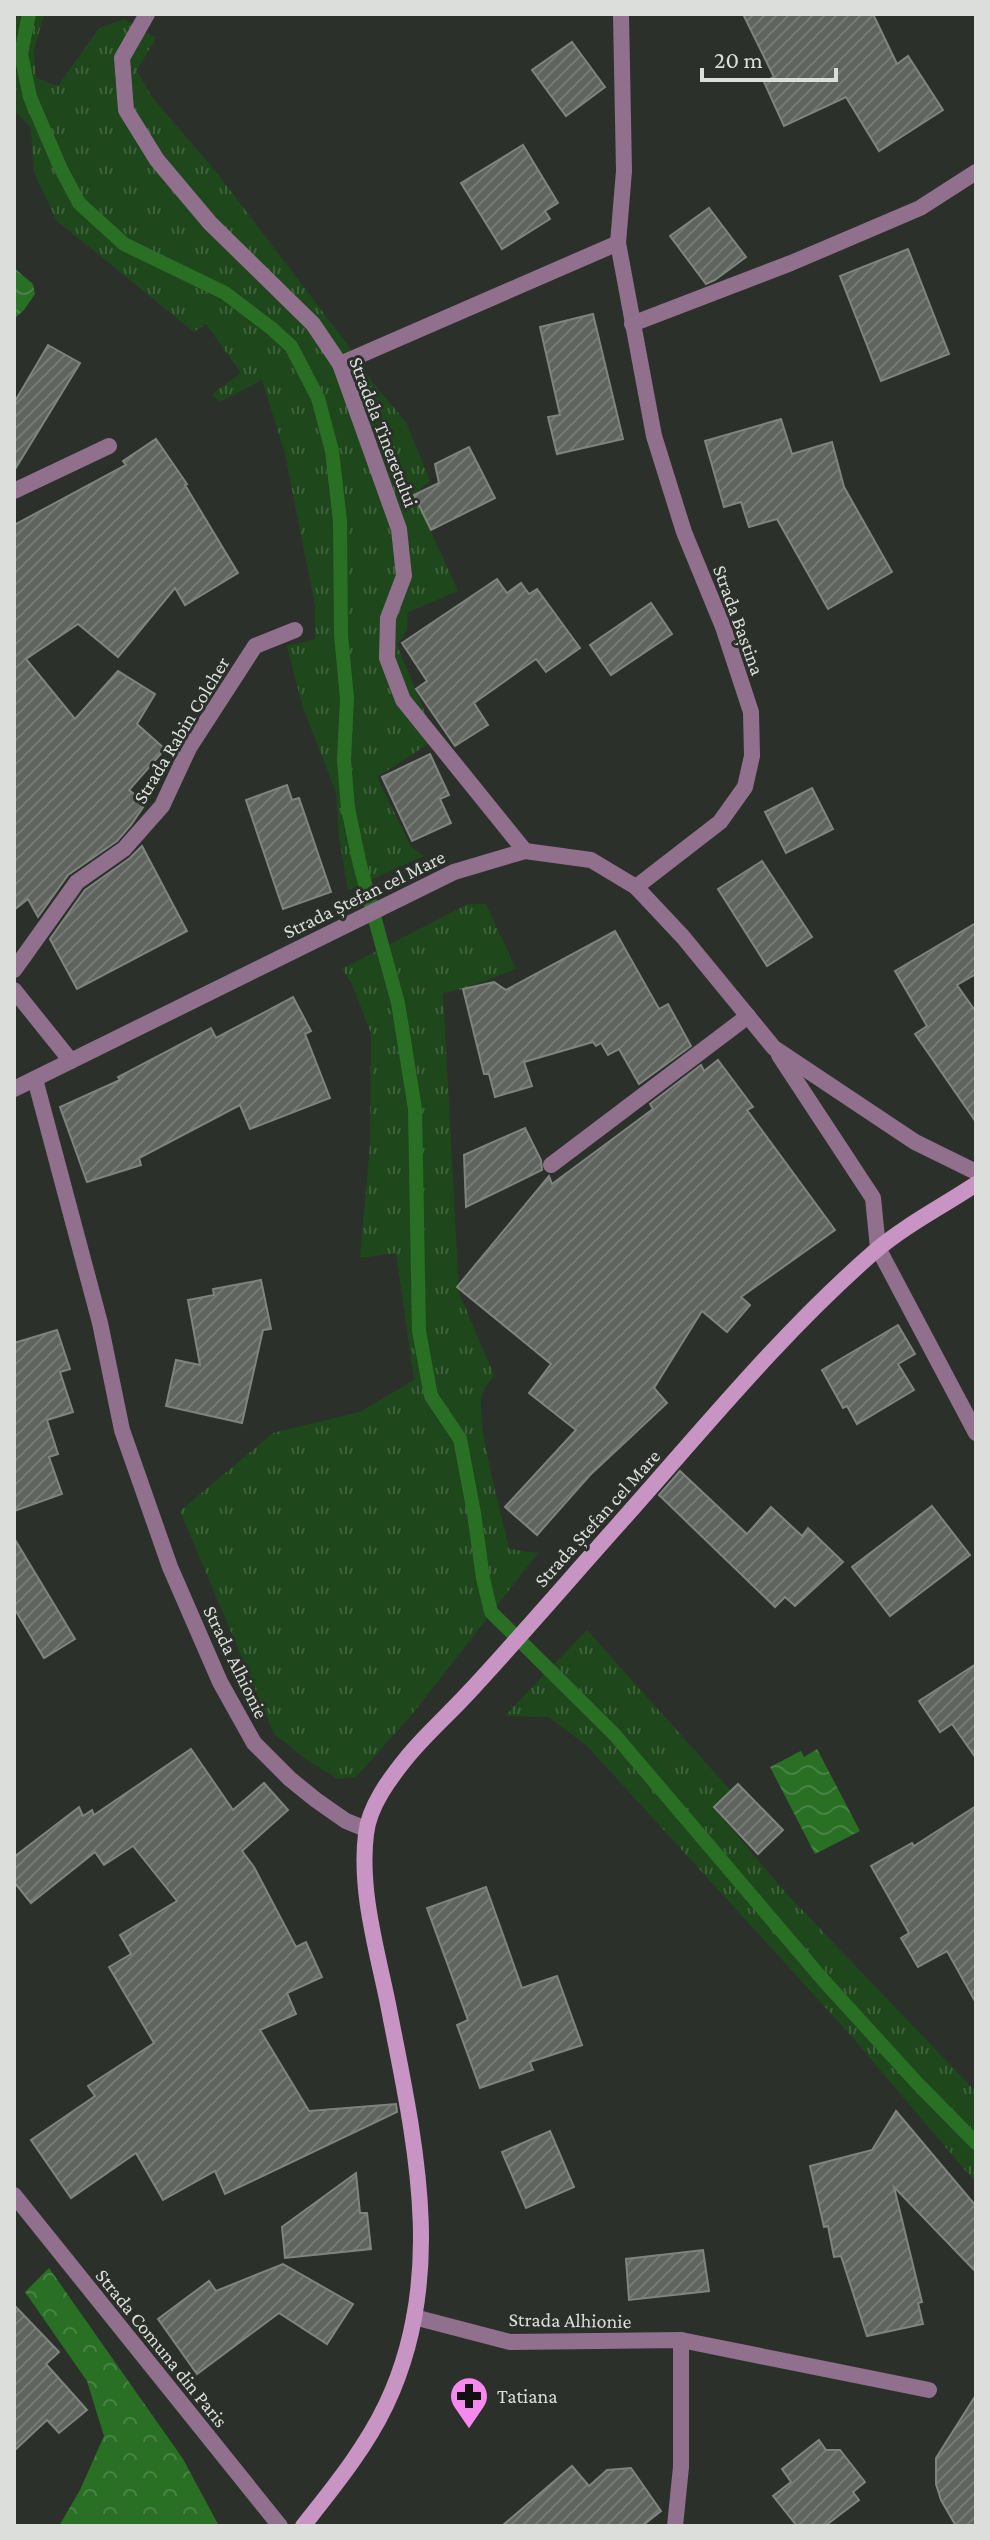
<svg xmlns="http://www.w3.org/2000/svg" width="990" height="2540" font-family="'Crimson Pro',serif">
<defs>
<pattern id="grass-tufts" width="24" height="20" patternUnits="userSpaceOnUse" patternTransform="scale(2)"><rect width="24" height="20" fill="#1e471b"/><path d="M3 7l-1-3M5 7V3M7 7l1-3M15 17l-1-3M17 17v-4M19 17l1-3" fill="none" stroke="#3e613c"/></pattern>
<pattern id="forest-crowns" width="20" height="18" patternUnits="userSpaceOnUse" patternTransform="scale(2)"><rect width="20" height="18" fill="#297025"/><path d="M2 6a3 3 0 1 1 6 0M12 15a3 3 0 1 1 6 0" fill="none" stroke="#478444"/></pattern>
<pattern id="water-waves" width="16" height="10" patternUnits="userSpaceOnUse" patternTransform="scale(2)"><rect width="16" height="10" fill="#297025"/><path d="M0 5q4-4 8 0t8 0" fill="none" stroke="#478444"/></pattern>
<pattern id="building-hatch" width="6" height="6" patternUnits="userSpaceOnUse" patternTransform="scale(2)"><rect width="6" height="6" fill="#5f645e"/><path d="M-1 1l2-2M0 6l6-6M5 7l2-2" fill="none" stroke="#757a74"/></pattern>
</defs>
<rect width="100%" height="100%" fill="#2c302b"/>
<!-- grass -->
<g fill="url(#grass-tufts)">
<polygon points="14,14 44,14 34,50 36,78 58,86 99,28 124,19 156,38 137,70 151,96 217,173 347,344 372,382 406,422 430,481 414,495 458,591 408,612 407,630 397,645 436,739 377,777 411,847 424,856 348,890 339,837 336,792 303,708 287,646 315,639 315,606 285,454 262,380 220,402 212,394 241,373 206,324 194,332 57,221 34,173 31,128 14,110"/>
<path d="M468,904h18l30,65 -53,20 -20,4 16,300 35,82c-3,5 -9,11 -11,16 -10,27 20,126 26,158l29,4 -124,159 -58,65 -18,2 -28,-17 -36,-28 -94,-223 93,-78 87,-21 54,-32 -18,-127 -36,5 10,-113 1,-112 -20,-51 -9,-13z"/>
<polygon points="587,1630 731,1791 714,1808 786,1893 976,2092 976,2183 847,2031 587,1746 549,1717 505,1716"/>
</g>
<!-- forest -->
<polygon fill="url(#forest-crowns)" points="49,2268 183,2459 219,2526 59,2526 80,2490 104,2436 87,2381 25,2292"/>
<!-- water -->
<g fill="url(#water-waves)">
<polygon points="14,268 33,284 35,294 24,310 14,319"/>
<polygon points="817,1749 860,1831 815,1854 770,1767 801,1751 804,1757"/>
</g>
<g fill="none" stroke-linecap="round" stroke-linejoin="round">
<!-- stream -->
<polyline stroke="#297025" stroke-width="14" points="29,14 21,54 30,97 60,167 79,203 124,244 225,293 271,328 291,346 318,398 332,451 340,521 341,635 347,698 344,760 348,808 360,865 398,1003 415,1109 419,1331 431,1396 460,1439 474,1513 483,1578 491,1612 614,1734 824,1981 918,2084 976,2143"/>
</g>
<!-- building -->
<g fill="url(#building-hatch)" stroke="#7f847e" stroke-width="2">
<polygon points="743,14 873,14 897,64 908,56 943,110 879,151 846,97 784,126 764,82 774,77"/>
<polygon points="572,42 605,87 566,116 532,70"/>
<polygon points="523,145 558,203 545,211 550,219 502,249 461,183"/>
<polygon points="709,208 746,257 715,280 706,284 670,236"/>
<polygon points="908,249 949,354 881,381 840,276"/>
<polygon points="593,314 623,439 557,454 548,417 560,415 540,327"/>
<polygon points="48,345 80,363 14,471 14,403"/>
<polygon points="781,419 792,454 832,442 844,487 892,572 828,609 777,519 749,527 741,502 724,507 705,441"/>
<polygon points="156,439 187,484 185,485 238,573 185,605 175,588 118,657 78,624 26,659 75,719 118,671 155,694 137,724 165,749 129,790 146,803 131,825 117,841 68,875 38,917 28,899 14,910 14,525 126,465 123,461"/>
<polygon points="469,447 495,498 431,530 414,495 439,483 435,464"/>
<polygon points="497,579 507,593 521,583 529,594 537,589 580,648 546,672 536,659 474,703 488,725 455,746 416,689 427,681 402,643"/>
<polygon points="651,603 672,634 611,675 590,645"/>
<polygon points="430,754 449,795 440,799 451,823 412,841 382,777"/>
<polygon points="287,785 292,800 299,798 331,892 283,909 246,800"/>
<polygon points="812,788 833,829 786,853 765,812"/>
<polygon points="142,846 187,931 77,989 50,939 85,890 130,858"/>
<polygon points="762,861 812,937 767,966 718,889"/>
<polygon points="976,923 976,974 957,985 976,1012 976,1122 915,1034 927,1026 895,971"/>
<polygon points="615,931 659,1009 668,1004 691,1046 639,1084 619,1049 608,1055 601,1043 596,1046 593,1042 524,1062 532,1086 495,1097 489,1074 484,1074 463,989 494,982 506,990"/>
<polygon points="293,997 311,1031 305,1034 330,1098 250,1129 240,1105 139,1158 141,1165 87,1182 60,1107 120,1080 118,1077 211,1028 216,1038"/>
<polygon points="718,1060 753,1107 747,1110 835,1230 741,1297 750,1305 727,1332 702,1311 654,1388 667,1403 590,1475 537,1535 505,1507 576,1430 529,1393 551,1364 457,1287 549,1176 552,1184 653,1109 650,1104 701,1065 704,1071"/>
<polygon points="525,1128 541,1160 542,1170 466,1207 464,1155"/>
<polygon points="261,1280 271,1329 263,1330 242,1423 166,1406 176,1360 200,1365 188,1300 214,1295 213,1289"/>
<polygon points="898,1325 915,1354 898,1364 914,1390 857,1424 847,1406 843,1408 822,1370"/>
<polygon points="57,1330 70,1369 60,1372 73,1412 47,1420 58,1454 49,1457 62,1494 14,1511 14,1343"/>
<polygon points="680,1471 747,1534 771,1507 802,1536 808,1528 843,1562 795,1606 785,1597 775,1607 659,1495"/>
<polygon points="932,1506 970,1555 890,1616 852,1567"/>
<polygon points="14,1538 75,1639 44,1658 14,1608"/>
<polygon points="976,1664 976,1758 952,1724 940,1732 919,1701"/>
<polygon points="191,1749 233,1810 264,1783 288,1810 242,1851 254,1867 296,1947 306,1942 322,1977 287,1993 296,2014 260,2030 309,2111 396,2104 397,2112 225,2194 215,2171 163,2200 136,2153 71,2198 31,2140 95,2096 88,2086 154,2043 109,1967 131,1954 120,1935 177,1901 133,1846 104,1865 95,1852 31,1903 14,1882 14,1857 79,1807 83,1816 92,1810 94,1815"/>
<polygon points="738,1784 783,1830 758,1854 714,1807"/>
<polygon points="976,1806 976,2003 947,1951 918,1967 901,1938 909,1933 871,1866 912,1843 914,1846"/>
<polygon points="486,1887 522,1988 557,1976 582,2045 530,2062 533,2070 480,2088 457,2025 468,2020 427,1908"/>
<polygon points="896,2111 976,2206 976,2272 894,2187 922,2302 918,2303 923,2324 867,2336 841,2256 834,2257 828,2226 824,2227 810,2166 872,2150"/>
<polygon points="550,2131 574,2187 526,2208 502,2152"/>
<polygon points="356,2173 360,2213 367,2213 371,2249 285,2258 282,2227"/>
<polygon points="703,2250 709,2291 629,2300 626,2259"/>
<polygon points="283,2264 353,2304 327,2344 279,2313 197,2374 158,2319 209,2281 216,2291"/>
<polygon points="14,2305 59,2352 46,2364 87,2410 59,2433 47,2420 14,2451"/>
<polygon points="976,2395 976,2526 956,2526 941,2500 936,2484 936,2458"/>
<polygon points="819,2440 826,2450 840,2450 865,2482 853,2492 859,2500 825,2526 797,2526 773,2496 791,2482 782,2469"/>
<polygon points="572,2466 589,2486 607,2470 631,2468 661,2511 642,2526 502,2526"/>
</g>
<g fill="none" stroke-linecap="round" stroke-linejoin="round">
<!-- service -->
<g stroke="#91708d" stroke-width="16">
<polyline points="14,491 109,446"/>
<polyline points="14,970 77,882 124,849 162,806 189,748 255,646 295,630"/>
<polyline points="551,1165 748,1016"/>
</g>
<!-- minor -->
<g stroke="#91708d" stroke-width="16">
<polyline points="147,14 122,58 126,110 157,160 210,223 313,324 340,364 399,529 404,576 388,618 387,658 403,700 525,851"/>
<polyline points="621,14 624,171 618,243 654,436 684,532 723,627 751,712 752,756 745,787 720,822 636,887"/>
<polyline points="632,324 791,263 920,208 976,172"/>
<polyline points="340,364 618,243"/>
<polyline points="14,990 71,1061"/>
<polyline points="779,1055 873,1198 878,1248 976,1433"/>
<polyline points="35,1079 100,1323 122,1430 170,1567 220,1682 254,1743 290,1779 316,1800 346,1821 366,1829"/>
<polyline points="14,1089 454,872 525,851 591,860 636,887 683,937 774,1048 915,1142 976,1172"/>
<polyline points="14,2195 280,2526"/>
<polyline points="414,2317 510,2342 681,2340 929,2390"/>
<polyline points="675,2526 681,2467 681,2340"/>
</g>
<!-- secondary -->
<path stroke="#c894c3" stroke-width="16" d="M303,2526c30,-38 62,-77 83,-121 62,-130 28,-267 2,-401 -11,-54 -29,-114 -22,-170 3,-28 24,-56 42,-78 19,-23 42,-43 62,-65 50,-54 98,-110 147,-165 83,-93 163,-192 257,-274 30,-26 69,-46 102,-68"/>
</g>
<!-- icons -->
<defs>
<symbol id="pharmacy-pin" viewBox="-11 -11 22 30"><path d="M0 17L-7.5 6A9.5 9.5 0 1 1 7.5 6Z" fill="#f689ee" stroke="#2c302b"/><path d="M-2-6h4v4h4v4h-4v4h-4v-4h-4v-4h4Z" fill="#111"/></symbol>
</defs>
<g fill-rule="evenodd">
<use href="#pharmacy-pin" x="447" y="2374" width="44" height="60"/>
</g>
<g text-anchor="middle" stroke-width="6" stroke-linejoin="round" paint-order="stroke">
<!-- street labels -->
<g font-size="20" fill="#dbdedb" stroke="#2c302b">
<text transform="translate(384 432) rotate(69)" y="7">Stradela Tineretului</text>
<text transform="translate(739 620) rotate(70)" y="7">Strada Baștina</text>
<text transform="translate(181 730) rotate(-59)" y="7">Strada Rabin Colcher</text>
<text transform="translate(364 894) rotate(-26)" y="7">Strada Ștefan cel Mare</text>
<text transform="translate(597 1518) rotate(-48)" y="7">Strada Ștefan cel Mare</text>
<text transform="translate(236 1662) rotate(64)" y="7">Strada Alhionie</text>
<text transform="translate(570 2320) rotate(1)" y="7">Strada Alhionie</text>
<text transform="translate(162 2348) rotate(51)" y="7">Strada Comuna din Paris</text>
</g>
<!-- poi labels -->
<g font-size="20" fill="#dbdedb" stroke="#2c302b" text-anchor="start">
<text x="497" y="2403">Tatiana</text>
</g>
</g>
<!-- border -->
<rect width="990" height="2540" fill="none" stroke="#dbdedb" stroke-width="32"/>
<!-- scale -->
<path d="M702 68v12h134v-12" fill="none" stroke="#dbdedb" stroke-width="4"/>
<text x="714" y="68" font-size="24" fill="#dbdedb" stroke="#2c302b" stroke-width="6" paint-order="stroke">20 m</text>
</svg>
